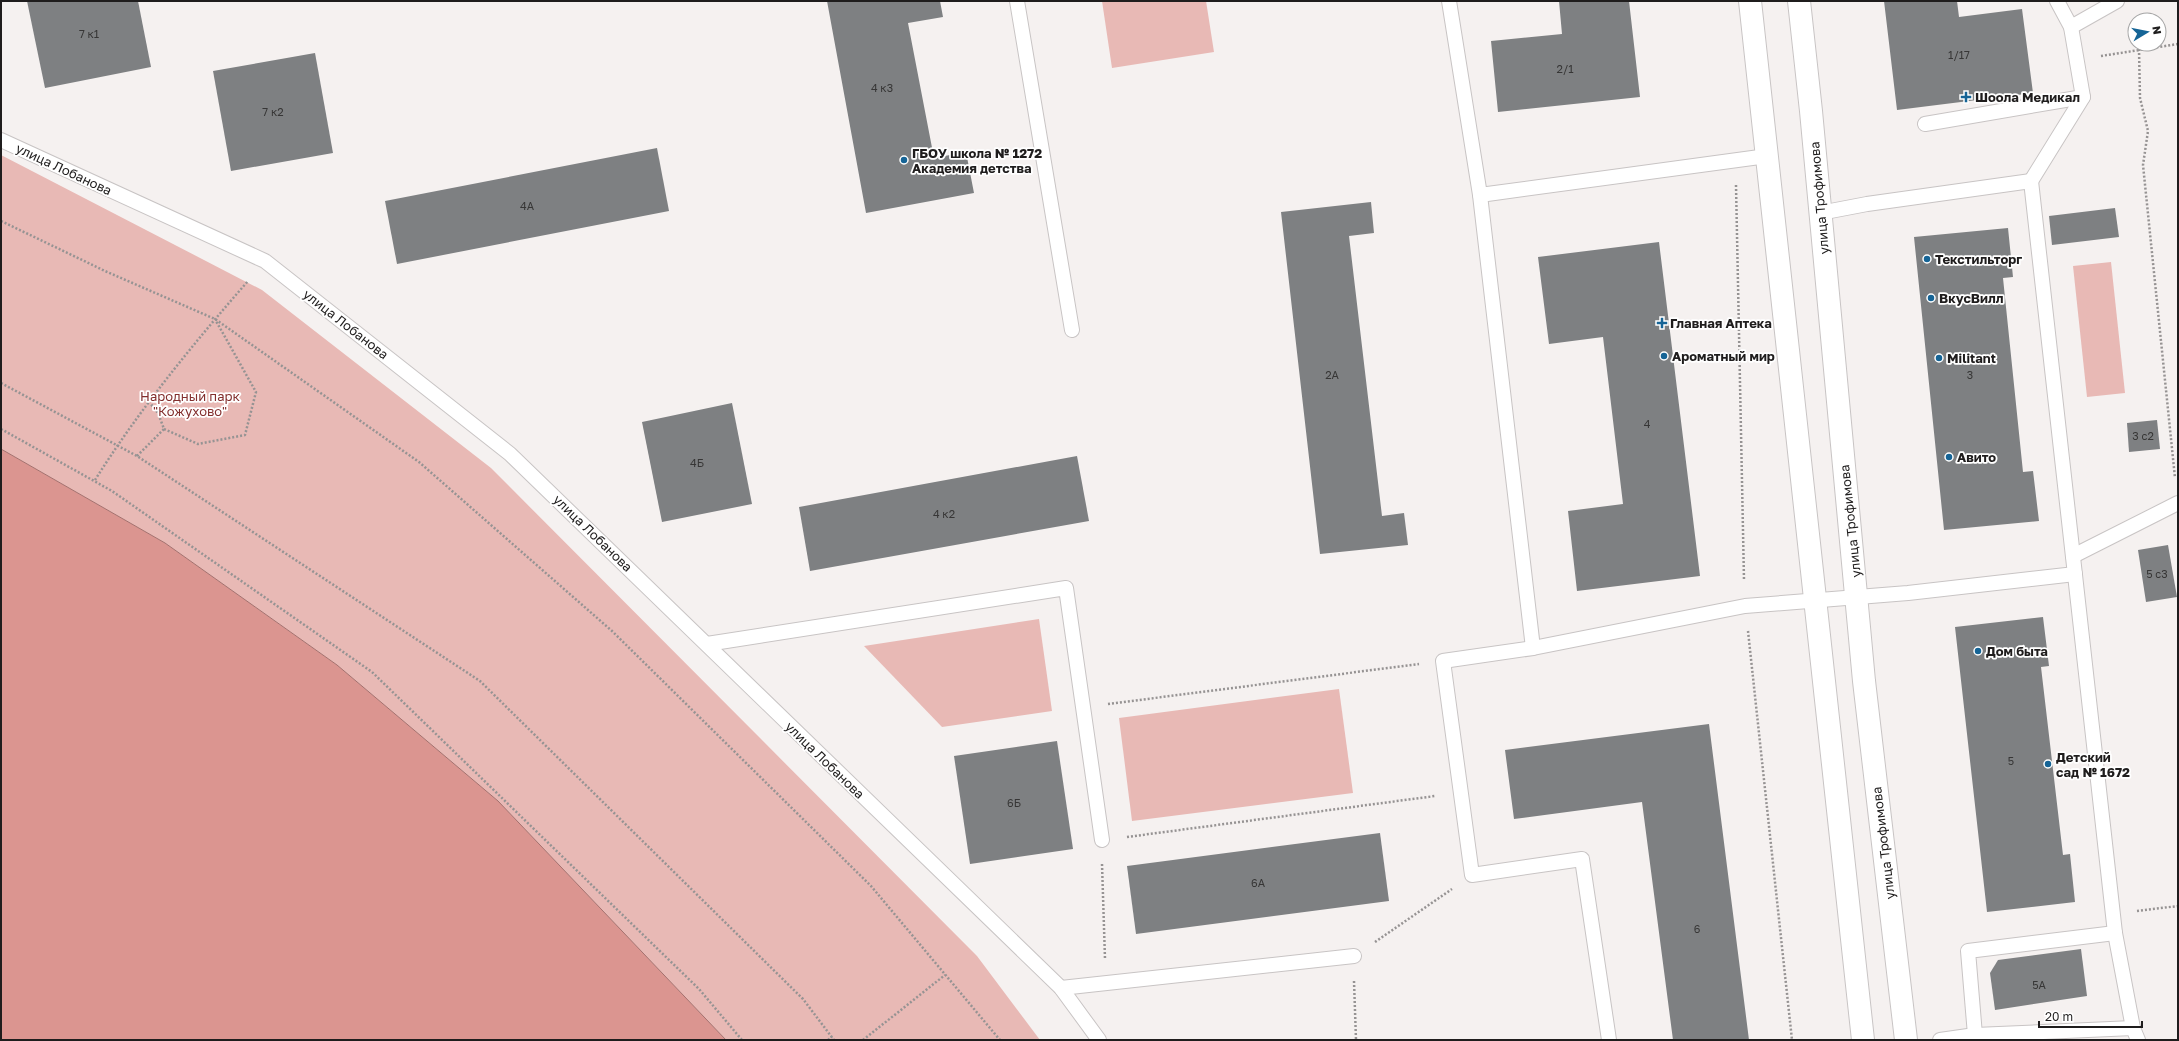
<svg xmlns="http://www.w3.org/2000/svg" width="2179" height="1041" font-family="'Golos Text',sans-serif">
<rect width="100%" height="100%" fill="#f5f1f0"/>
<!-- green -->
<g fill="#e8b9b5">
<polygon points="1102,1 1206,1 1214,52 1112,68"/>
<polygon points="1,155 262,290 491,468 977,956 1040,1040 726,1040 498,801 337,665 165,543 1,449"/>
<polygon points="2111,262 2125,393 2087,397 2073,266"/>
<polygon points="1039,619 1052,711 942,727 864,646"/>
<polygon points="1339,689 1353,793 1132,821 1119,718"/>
</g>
<!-- water -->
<polygon fill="#db9590" stroke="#a3716e" points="1,449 165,543 337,665 498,801 726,1040 1,1040"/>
<!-- building -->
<g fill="#7e8082">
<polygon points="27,1 138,1 151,67 45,88"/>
<polygon points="827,1 940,1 943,17 908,23 934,158 966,152 974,193 866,213"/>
<polygon points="1559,1 1629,1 1640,97 1498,112 1491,41 1562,34"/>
<polygon points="1884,1 1957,1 1959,17 2022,9 2033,93 1897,110"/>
<polygon points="315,53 333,153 231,171 213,71"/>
<polygon points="657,148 669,211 397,264 385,201"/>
<polygon points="1371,202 1374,233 1349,236 1382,516 1404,513 1408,545 1320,554 1281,212"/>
<polygon points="2115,208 2119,237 2052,245 2049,216"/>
<polygon points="2008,228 2013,277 2003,278 2023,472 2033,471 2039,521 1944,530 1914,237"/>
<polygon points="1659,242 1700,576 1577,591 1568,511 1623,504 1603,337 1549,344 1538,257"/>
<polygon points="732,403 752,504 662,522 642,422"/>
<polygon points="2157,420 2160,449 2129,452 2127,423"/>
<polygon points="1077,456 1089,521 810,571 799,507"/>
<polygon points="2168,545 2177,597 2146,602 2138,550"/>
<polygon points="2043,617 2049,666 2041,667 2063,855 2070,854 2075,902 1987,912 1955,627"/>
<polygon points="1709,724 1749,1040 1673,1040 1642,802 1514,819 1505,750"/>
<polygon points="1057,741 1073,849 970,864 954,756"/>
<polygon points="1380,833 1389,901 1136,934 1127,866"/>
<polygon points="2081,949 2087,996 1995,1010 1990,973 1998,960"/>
</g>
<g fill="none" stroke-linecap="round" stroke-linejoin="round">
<defs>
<g id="service">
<polyline points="1017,1 1072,330"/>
<polyline points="1449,1 1480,195 1767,156"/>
<polyline points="2071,27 2117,1"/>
<polyline points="1925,124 2083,97"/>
<polyline points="1,140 265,261 510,454 1061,988 1099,1040"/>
<polyline points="2031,181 2083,97 2071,27 2057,1"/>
<polyline points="1480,195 1533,648"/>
<polyline points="1820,213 1867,204 2031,181 2115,933 2133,1028"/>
<polyline points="2073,556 2178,503"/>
<polyline points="707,644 1066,588 1102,840"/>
<polyline points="1061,988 1354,956"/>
<polyline points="1975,1035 1968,951 2115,933"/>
<polyline points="1609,1040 1582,859 1472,875 1443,661 1533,648 1745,606 1908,593 2075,574"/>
<polyline points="1940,1040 1975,1035 2133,1028 2138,1040"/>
</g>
<g id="secondary">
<polyline points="1750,1 1863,1040"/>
<polyline points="1799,1 1811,111 1864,681 1906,1040"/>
</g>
</defs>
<!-- service casing -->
<use href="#service" stroke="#c8c4c4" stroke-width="16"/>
<!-- secondary casing -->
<use href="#secondary" stroke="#c8c4c4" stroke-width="24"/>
<!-- path -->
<g stroke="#969393" stroke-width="2.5" stroke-dasharray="2 2" stroke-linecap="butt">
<polyline points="2139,49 2140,98 2148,131 2143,165 2175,478"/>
<polyline points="2101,56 2178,44"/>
<polyline points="1736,185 1744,580"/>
<polyline points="1,221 105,271 215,319 419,462 612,631 871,886 1000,1040"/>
<polyline points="1,383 137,456 480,681 803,999 834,1040"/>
<polyline points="1,429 112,491 372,672 699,989 742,1040"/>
<polyline points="164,429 198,444 245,435 256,392 216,321"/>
<polyline points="137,456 164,429 158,413 150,403"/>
<path d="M95,480c44,-70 98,-136 153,-199"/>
<polyline points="1748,631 1792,1040"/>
<polyline points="1108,704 1419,664"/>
<polyline points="1127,837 1435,796"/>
<polyline points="1102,864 1105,959"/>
<polyline points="2137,911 2178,906"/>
<polyline points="1375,942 1452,889"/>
<polyline points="1354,981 1356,1040"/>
<polyline points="828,1040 832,1037"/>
<polyline points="863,1040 945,975"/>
</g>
<!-- service -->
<use href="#service" stroke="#fff" stroke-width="14"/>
<!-- secondary -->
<use href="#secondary" stroke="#fff" stroke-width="22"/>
</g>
<!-- markers -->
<g fill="#156496" stroke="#fff" stroke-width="1.5">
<path d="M1964 91h4v4h4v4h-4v4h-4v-4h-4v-4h4z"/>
<circle cx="904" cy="160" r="4"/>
<circle cx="1927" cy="259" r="4"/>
<circle cx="1931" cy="298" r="4"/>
<path d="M1660 317h4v4h4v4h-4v4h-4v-4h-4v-4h4z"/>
<circle cx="1664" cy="356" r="4"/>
<circle cx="1939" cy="358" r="4"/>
<circle cx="1949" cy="457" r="4"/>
<circle cx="1978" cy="651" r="4"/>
<circle cx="2048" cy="764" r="4"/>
</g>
<g text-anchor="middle" stroke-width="3.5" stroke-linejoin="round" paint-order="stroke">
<!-- number labels -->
<g font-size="11" fill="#373636">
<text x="89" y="38">7 к1</text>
<text x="1959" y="59">1/17</text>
<text x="1565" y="73">2/1</text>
<text x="882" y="92">4 к3</text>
<text x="273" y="116">7 к2</text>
<text x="527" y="210">4А</text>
<text x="1332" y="379">2А</text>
<text x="1970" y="379">3</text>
<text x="1647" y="428">4</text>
<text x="2143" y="440">3 c2</text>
<text x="697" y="467">4Б</text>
<text x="944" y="518">4 к2</text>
<text x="2157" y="578">5 с3</text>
<text x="2011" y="765">5</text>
<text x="1014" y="807">6Б</text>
<text x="1258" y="887">6А</text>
<text x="1697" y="933">6</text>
<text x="2039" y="989">5А</text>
</g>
<!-- poi labels -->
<g font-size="13" font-weight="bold" fill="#1f1d1d" stroke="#fff" text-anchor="start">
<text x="1975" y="102">Шоола Медикал</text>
<text x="912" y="158">ГБОУ школа № 1272<tspan x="912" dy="15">Академия детства</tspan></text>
<text x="1935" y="264">Текстильторг</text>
<text x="1939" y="303">ВкусВилл</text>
<text x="1670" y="328">Главная Аптека</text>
<text x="1672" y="361">Ароматный мир</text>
<text x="1947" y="363">Militant</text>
<text x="1957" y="462">Авито</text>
<text x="1986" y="656">Дом быта</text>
<text x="2056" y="762">Детский<tspan x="2056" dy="15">сад № 1672</tspan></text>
</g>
<!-- street labels -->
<g font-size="13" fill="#1f1d1d" stroke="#fff">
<text transform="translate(64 169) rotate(25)" y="5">улица Лобанова</text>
<text transform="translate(1819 198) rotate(-95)" y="5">улица Трофимова</text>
<text transform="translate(346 324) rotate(38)" y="5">улица Лобанова</text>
<text transform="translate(1850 521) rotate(-96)" y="5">улица Трофимова</text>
<text transform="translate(593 533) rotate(44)" y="5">улица Лобанова</text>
<text transform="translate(825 760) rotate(44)" y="5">улица Лобанова</text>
<text transform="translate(1883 843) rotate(-97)" y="5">улица Трофимова</text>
</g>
<!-- park labels -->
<g font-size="13" fill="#832f2e" stroke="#fff">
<text x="190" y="401">Народный парк<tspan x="190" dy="15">"Кожухово"</tspan></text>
</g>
</g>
<!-- border -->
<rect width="2179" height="1041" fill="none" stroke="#1f1d1d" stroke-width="4"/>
<!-- north arrow -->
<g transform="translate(2147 32) rotate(80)"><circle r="19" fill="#ffffff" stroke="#a5a5a5"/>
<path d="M0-3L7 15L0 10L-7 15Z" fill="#156496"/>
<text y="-6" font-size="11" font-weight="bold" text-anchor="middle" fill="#1f1d1d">N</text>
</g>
<!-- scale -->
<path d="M2039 1021v6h103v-6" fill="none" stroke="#1f1d1d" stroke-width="2"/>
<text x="2045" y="1021" font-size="12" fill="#1f1d1d" stroke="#ffffff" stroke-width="3" paint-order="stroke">20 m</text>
</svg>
